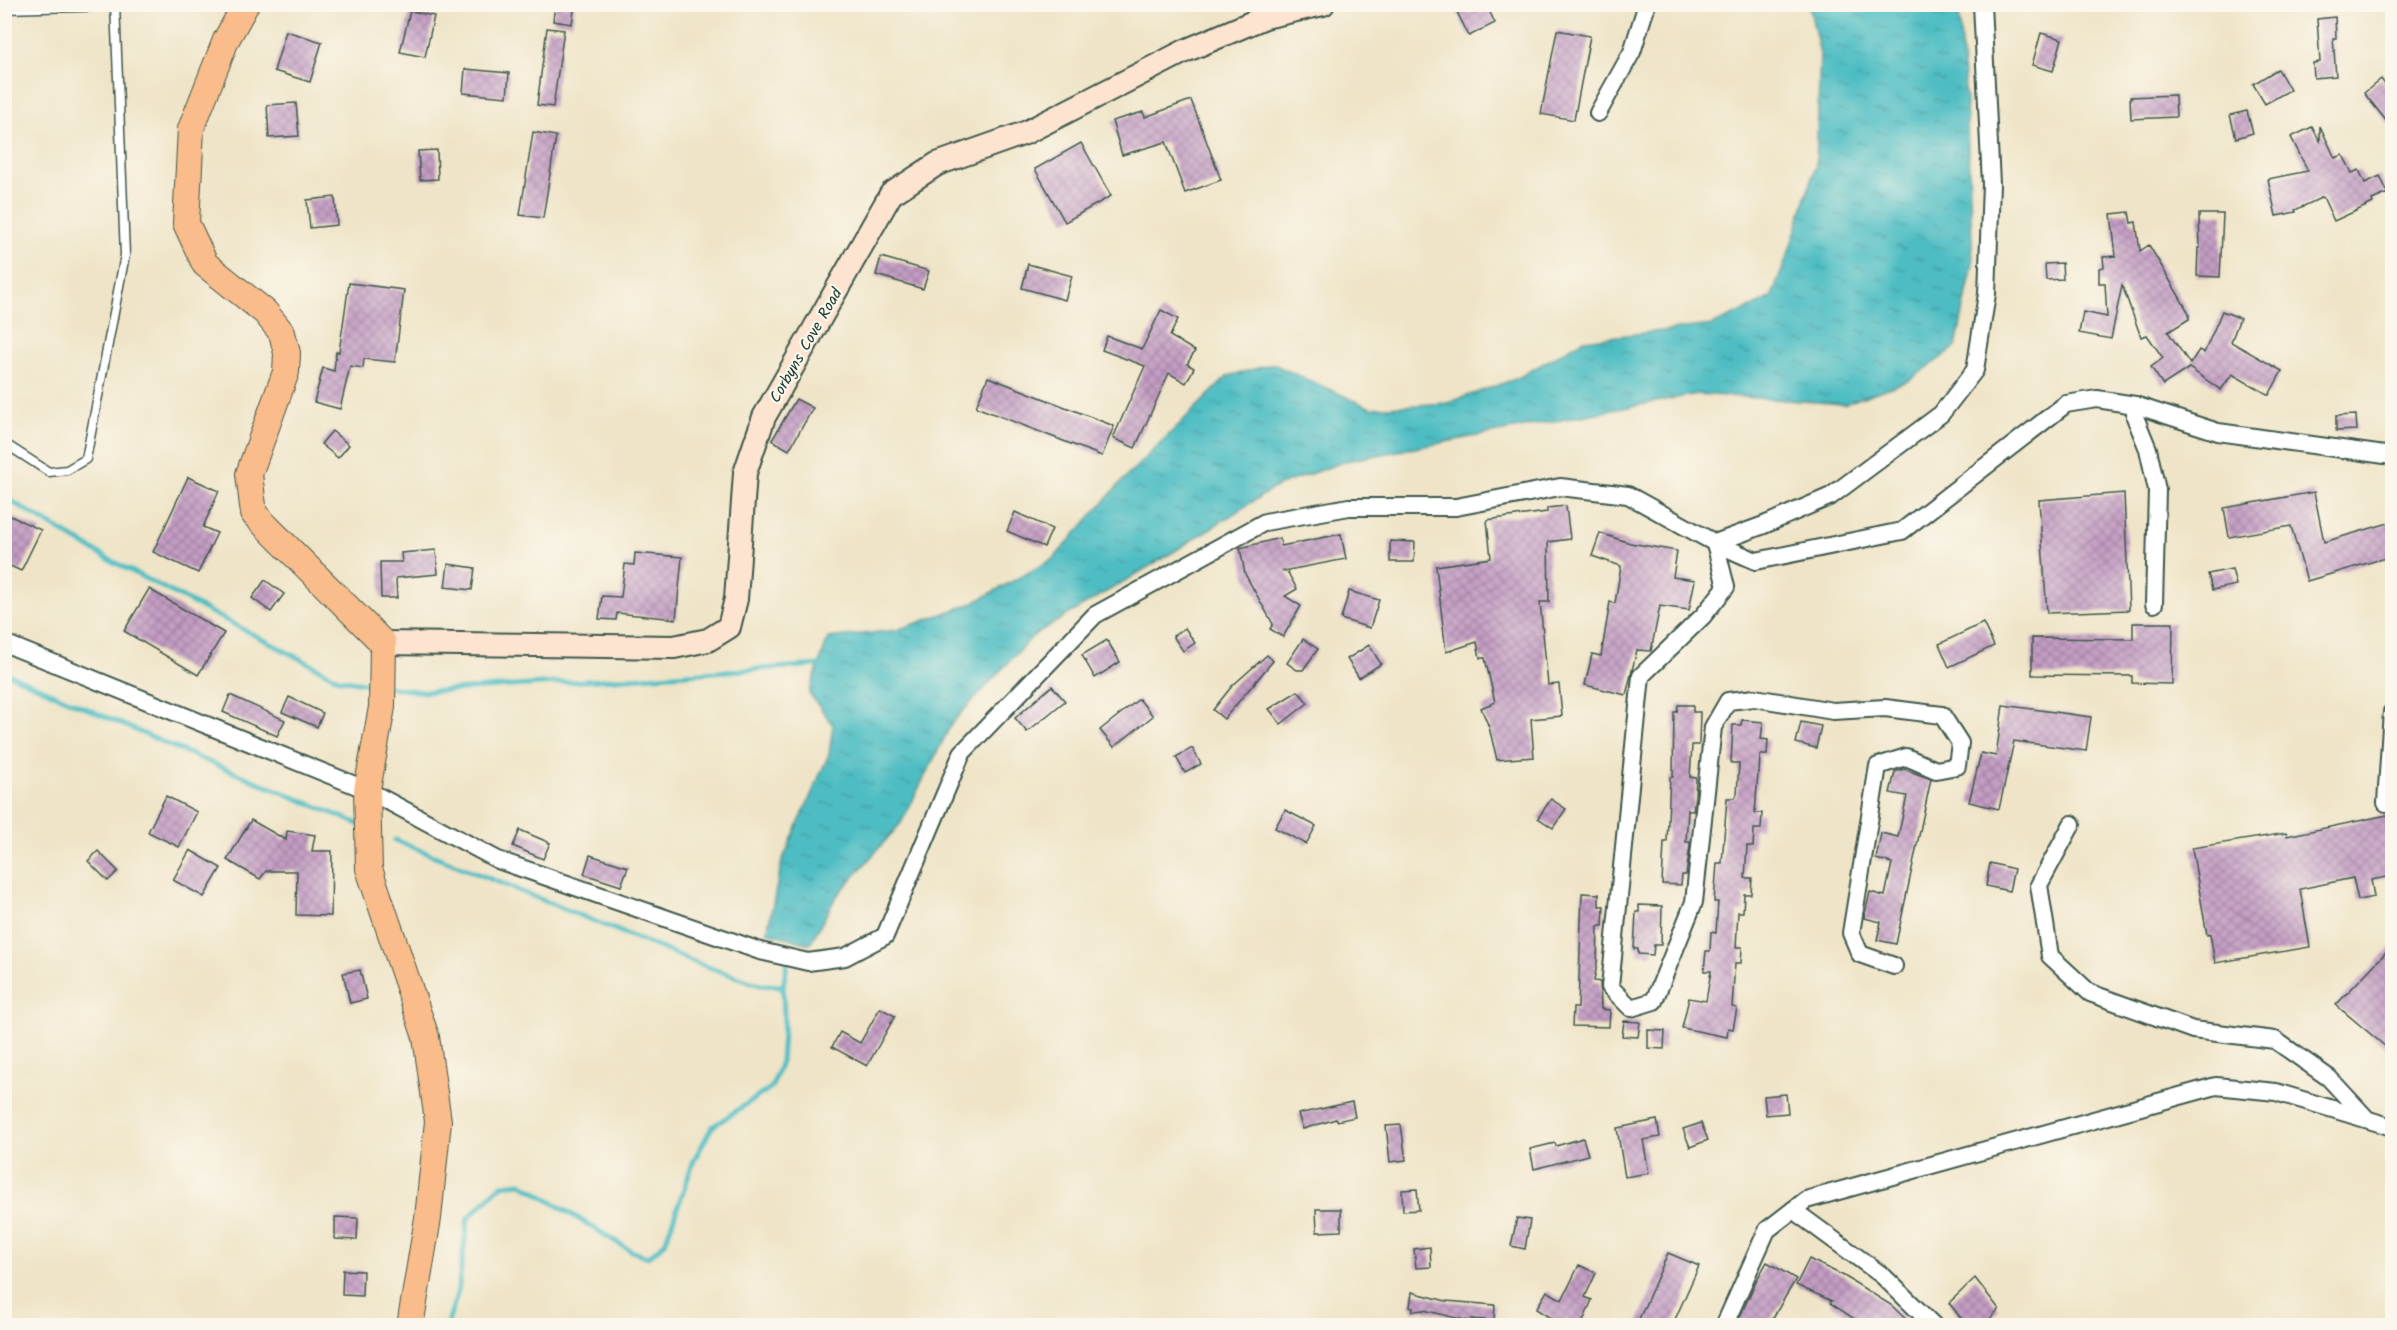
<svg xmlns="http://www.w3.org/2000/svg" width="2397" height="1330" font-family="Kalam,sans-serif">
<defs>
<pattern id="water-ripples" width="26" height="14" patternUnits="userSpaceOnUse" patternTransform="scale(1.5)"><rect width="26" height="14" fill="#4ebdc3"/><path d="M2 4q2-2 4 0t4 0M15 11q2-2 4 0t4 0" fill="none" stroke="#409b9f"/></pattern>
<pattern id="building-cross-hatch" width="8" height="8" patternUnits="userSpaceOnUse" patternTransform="scale(1.5)"><rect width="8" height="8" fill="#c49dc4"/><path d="M0 0l8 8M0 8l8-8" fill="none" stroke="#9f81a0"/></pattern>
</defs>
<rect width="100%" height="100%" fill="#fbf7ec"/>
<filter id="ink" filterUnits="userSpaceOnUse"><feTurbulence type="fractalNoise" baseFrequency=".0167" numOctaves="2"/><feDisplacementMap in="SourceGraphic" scale="12" xChannelSelector="R" yChannelSelector="G"/><feConvolveMatrix kernelMatrix="1 2 1 2 8 2 1 2 1" color-interpolation-filters="sRGB"/></filter>
<filter id="wash" filterUnits="userSpaceOnUse"><feTurbulence type="fractalNoise" baseFrequency=".008" numOctaves="4" result="noise"/><feDisplacementMap in="SourceGraphic" scale="24" xChannelSelector="R" yChannelSelector="G"/><feGaussianBlur stdDeviation="1.35" result="paint"/><feColorMatrix in="noise" values="0 0 0 0 0 0 0 0 0 0 0 0 0 0 0 0 0 1.4 0 .05"/><feComposite in="paint" operator="in"/></filter>
<g filter="url(#wash)">
<rect width="100%" height="100%" fill="#efe4c7"/>
<!-- water -->
<polygon fill="url(#water-ripples)" stroke="#367d7c" stroke-width="1.5" points="1809,5 1958,5 1966,101 1973,264 1956,347 1910,380 1844,404 1697,394 1346,461 1277,486 1175,551 1034,635 952,723 901,823 836,897 810,944 767,932 782,861 829,754 833,725 809,693 828,638 897,630 973,603 1053,559 1124,479 1228,376 1273,364 1371,408 1447,403 1518,378 1584,340 1712,325 1771,298 1788,255 1816,165 1820,54"/>
<g fill="none" stroke-linecap="round" stroke-linejoin="round">
<!-- stream -->
<g stroke="#4ebdc3" stroke-width="5">
<polyline points="4,497 110,560 339,679 376,685"/>
<polyline points="4,672 185,752 361,825"/>
<polyline points="388,687 424,692 819,665"/>
<polyline points="395,840 697,963 760,985 783,986 787,964"/>
<polyline points="447,1326 458,1291 468,1218 502,1185 521,1183 631,1251 648,1257 665,1243 694,1160 712,1127 772,1087 781,1061 784,1020 783,986"/>
</g>
</g>
<g id="blocks">
<!-- building -->
<g fill="url(#building-cross-hatch)">
<polygon points="555,4 575,4 572,24 553,21"/>
<polygon points="1453,4 1486,4 1495,23 1469,36"/>
<polygon points="410,11 434,16 425,57 400,52"/>
<polygon points="2335,17 2336,38 2333,38 2336,76 2314,78 2313,63 2320,62 2317,19"/>
<polygon points="547,28 564,30 553,107 537,105"/>
<polygon points="1557,30 1590,36 1574,120 1541,114"/>
<polygon points="286,31 322,42 310,82 274,71"/>
<polygon points="2041,33 2062,39 2053,71 2032,65"/>
<polygon points="465,69 509,73 507,97 463,93"/>
<polygon points="2278,69 2290,90 2265,104 2253,84"/>
<polygon points="2381,79 2392,94 2392,128 2364,93"/>
<polygon points="2175,95 2176,117 2131,119 2130,97"/>
<polygon points="1191,100 1221,180 1185,193 1166,142 1122,155 1112,121 1143,112 1145,117"/>
<polygon points="296,103 299,136 269,138 267,105"/>
<polygon points="2247,111 2253,133 2236,138 2230,115"/>
<polygon points="2320,126 2335,158 2343,155 2352,173 2359,170 2365,183 2380,176 2388,193 2372,200 2373,203 2334,221 2323,197 2295,210 2296,212 2276,216 2268,179 2308,171 2291,137 2312,127 2320,141"/>
<polygon points="533,132 556,136 543,218 520,215"/>
<polygon points="1081,143 1111,196 1065,222 1035,169"/>
<polygon points="437,150 438,179 420,180 418,151"/>
<polygon points="335,197 337,225 310,228 307,200"/>
<polygon points="2129,212 2131,223 2136,222 2140,251 2149,245 2189,313 2189,319 2168,332 2190,364 2199,350 2204,353 2222,311 2240,318 2231,342 2282,371 2269,395 2232,374 2221,390 2189,368 2163,385 2151,367 2163,358 2147,335 2141,337 2122,285 2111,339 2079,333 2083,312 2107,317 2105,283 2099,283 2099,268 2104,267 2103,257 2116,256 2111,214"/>
<polygon points="2199,214 2223,214 2220,277 2197,276 2198,248 2200,248"/>
<polygon points="881,257 929,271 923,289 876,275"/>
<polygon points="2062,263 2063,279 2046,280 2045,264"/>
<polygon points="1028,264 1072,276 1065,300 1022,288"/>
<polygon points="349,283 404,290 395,362 364,359 363,368 350,366 340,409 314,402 323,368 334,371 336,352 339,352"/>
<polygon points="1161,310 1178,319 1170,336 1195,351 1187,364 1194,368 1186,383 1169,373 1135,448 1113,438 1145,366 1102,350 1107,336 1142,349"/>
<polygon points="988,377 1114,426 1102,456 976,407"/>
<polygon points="796,399 813,408 789,450 772,440"/>
<polygon points="2356,415 2357,430 2336,431 2336,416"/>
<polygon points="332,431 349,445 338,458 321,444"/>
<polygon points="188,477 219,491 203,527 217,533 198,573 153,552"/>
<polygon points="2314,492 2324,542 2392,522 2392,556 2307,581 2291,526 2229,537 2224,508"/>
<polygon points="2124,493 2129,610 2047,613 2039,500"/>
<polygon points="1566,506 1570,539 1548,542 1549,602 1540,602 1548,685 1559,684 1562,716 1531,719 1534,757 1497,760 1489,727 1481,708 1495,702 1485,658 1480,658 1477,642 1446,652 1436,566 1491,558 1487,520 1547,512 1547,508"/>
<polygon points="1015,512 1052,529 1044,547 1007,531"/>
<polygon points="4,513 41,530 21,571 4,563"/>
<polygon points="1600,533 1630,543 1677,551 1673,577 1695,580 1689,610 1660,606 1651,651 1637,650 1626,695 1585,685 1592,654 1601,656 1610,602 1615,603 1621,566 1592,556"/>
<polygon points="1341,534 1346,559 1283,571 1288,573 1297,589 1285,596 1301,606 1283,637 1270,629 1273,624 1245,574 1240,548 1280,538 1281,546"/>
<polygon points="1390,541 1415,542 1414,562 1390,562"/>
<polygon points="436,550 438,574 396,578 397,598 381,598 380,562 402,562 401,553"/>
<polygon points="635,553 682,557 676,619 617,613 616,620 599,619 602,596 621,597 625,564 634,565"/>
<polygon points="448,564 475,568 472,590 445,587"/>
<polygon points="2232,569 2236,585 2212,590 2208,574"/>
<polygon points="265,580 284,594 271,612 252,598"/>
<polygon points="149,589 224,633 198,675 124,631"/>
<polygon points="1349,591 1379,600 1370,628 1341,619"/>
<polygon points="1983,623 1994,646 1949,667 1939,644"/>
<polygon points="2133,623 2173,623 2172,684 2132,683 2132,676 2032,675 2032,638 2133,639"/>
<polygon points="1185,628 1195,643 1183,651 1173,636"/>
<polygon points="1303,639 1318,649 1303,670 1297,670 1287,663"/>
<polygon points="1107,640 1120,662 1095,678 1082,655"/>
<polygon points="1369,645 1381,664 1359,678 1347,659"/>
<polygon points="1267,655 1273,661 1224,719 1213,710 1232,686"/>
<polygon points="1052,686 1065,701 1027,732 1015,718"/>
<polygon points="1298,691 1308,703 1281,724 1269,709"/>
<polygon points="230,695 285,720 277,736 223,712"/>
<polygon points="289,697 323,713 317,727 282,712"/>
<polygon points="1139,699 1153,716 1114,747 1100,730"/>
<polygon points="1678,705 1693,705 1693,712 1700,712 1699,745 1692,745 1690,777 1696,778 1695,795 1693,811 1688,810 1686,842 1690,842 1690,846 1686,875 1682,875 1681,885 1662,884 1664,842 1667,842 1670,777 1673,777 1674,712 1677,712"/>
<polygon points="2003,705 2091,717 2086,751 2014,741 1999,809 1969,802 1981,753 1996,756"/>
<polygon points="1742,720 1763,722 1761,739 1768,740 1767,755 1760,755 1759,773 1758,773 1755,813 1762,813 1761,829 1754,829 1753,847 1747,846 1745,878 1752,878 1751,894 1744,894 1743,912 1738,912 1736,947 1742,947 1741,963 1735,963 1732,1007 1737,1008 1733,1029 1728,1028 1727,1037 1682,1028 1689,998 1706,1001 1711,971 1704,971 1706,951 1710,951 1711,932 1716,933 1718,902 1714,902 1717,863 1722,863 1727,798 1735,798 1737,794 1739,763 1731,763 1733,725 1741,725"/>
<polygon points="1801,722 1821,726 1816,748 1796,743"/>
<polygon points="1192,748 1201,764 1185,773 1176,757"/>
<polygon points="1904,769 1931,779 1896,944 1877,940 1881,922 1864,918 1870,892 1885,896 1892,863 1876,859 1881,833 1898,837 1907,796 1890,793 1895,772"/>
<polygon points="166,796 197,812 179,847 148,832"/>
<polygon points="1551,799 1566,809 1553,828 1538,818"/>
<polygon points="1285,810 1316,826 1306,844 1275,828"/>
<polygon points="2392,814 2392,876 2371,880 2374,897 2358,900 2353,878 2300,889 2310,947 2215,963 2210,934 2207,935 2192,848 2286,833 2287,836"/>
<polygon points="251,820 286,840 287,831 315,835 312,851 332,851 331,916 296,915 297,871 266,871 260,879 227,860"/>
<polygon points="520,830 550,843 543,859 513,846"/>
<polygon points="190,850 221,868 204,897 173,880"/>
<polygon points="98,851 118,871 108,881 88,861"/>
<polygon points="590,855 628,867 621,886 584,874"/>
<polygon points="1990,863 2014,869 2009,891 1986,886"/>
<polygon points="1582,893 1599,894 1599,906 1604,906 1603,926 1598,926 1597,964 1594,981 1600,982 1601,1009 1610,1010 1609,1027 1572,1026 1573,1008 1578,1008"/>
<polygon points="1639,905 1662,906 1661,945 1654,945 1653,955 1638,954 1638,949 1634,949 1636,912 1639,912"/>
<polygon points="2392,946 2392,1052 2336,1005"/>
<polygon points="360,970 367,999 350,1003 343,973"/>
<polygon points="880,1008 895,1016 867,1066 832,1047 840,1032 860,1043"/>
<polygon points="1624,1021 1640,1022 1638,1037 1622,1036"/>
<polygon points="1648,1030 1665,1031 1664,1049 1648,1048"/>
<polygon points="1786,1094 1788,1113 1766,1115 1764,1096"/>
<polygon points="1352,1102 1355,1117 1337,1121 1336,1119 1303,1129 1298,1114"/>
<polygon points="1657,1120 1660,1137 1643,1140 1649,1173 1625,1177 1617,1128"/>
<polygon points="1701,1123 1708,1140 1690,1147 1683,1129"/>
<polygon points="1401,1125 1406,1160 1390,1162 1386,1126"/>
<polygon points="1583,1138 1588,1155 1534,1169 1530,1149 1555,1143 1556,1146"/>
<polygon points="1417,1189 1419,1210 1403,1211 1402,1190"/>
<polygon points="1316,1209 1341,1209 1341,1231 1317,1232"/>
<polygon points="335,1217 358,1218 357,1240 335,1239"/>
<polygon points="1517,1218 1530,1220 1525,1249 1511,1246"/>
<polygon points="1430,1247 1431,1267 1416,1268 1414,1249"/>
<polygon points="1668,1253 1699,1266 1672,1326 1636,1326"/>
<polygon points="1809,1259 1844,1276 1891,1305 1913,1326 1865,1326 1830,1303 1832,1301 1796,1285"/>
<polygon points="1767,1262 1796,1279 1768,1326 1736,1326 1756,1281"/>
<polygon points="1579,1265 1596,1273 1585,1297 1592,1300 1581,1326 1563,1326 1536,1309 1547,1291 1562,1300"/>
<polygon points="343,1270 363,1271 362,1296 342,1295"/>
<polygon points="1975,1278 1999,1309 1983,1326 1967,1326 1949,1303"/>
<polygon points="1412,1292 1446,1301 1495,1305 1494,1321 1472,1319 1472,1322 1424,1310 1413,1311 1413,1307 1410,1307"/>
</g>
</g>
</g>
<g filter="url(#ink)">
<use href="#blocks" fill-opacity="0" stroke="#3e564a" stroke-width="1.5"/>
<g fill="none" stroke-linecap="round" stroke-linejoin="round">
<defs>
<g id="lane">
<polyline points="4,9 115,6"/>
<polyline points="4,443 49,472 67,470 86,459 125,255 115,4"/>
</g>
<g id="street">
<polyline points="1598,113 1632,52 1647,4"/>
<polyline points="2135,405 2135,417 2148,449 2157,490 2154,604"/>
<polyline points="4,643 367,790 498,860 760,951 808,962 845,957 885,936 962,753 1095,615 1265,522 1349,507 1456,507 1560,487 1628,495 1715,543 1764,525 1831,496 1941,414 1975,370 1987,294 1991,184 1982,4"/>
<polyline points="2386,803 2392,712"/>
<polyline points="2072,824 2039,885 2050,956 2090,993 2193,1030 2275,1040 2329,1078 2366,1118"/>
<polyline points="1894,966 1860,954 1851,933 1878,766 1906,757 1936,770 1957,766 1960,743 1942,715 1885,708 1833,711 1755,698 1728,701 1713,727 1694,902 1654,1001 1631,1008 1610,987 1641,676 1703,616 1726,587 1715,543 1756,561 1902,531 2066,404 2097,399 2135,405 2218,432 2392,456"/>
<polyline points="1793,1210 1883,1276 1934,1326"/>
<polyline points="1724,1326 1767,1230 1806,1200 2216,1086 2276,1092 2392,1127"/>
</g>
<polyline id="secondary" points="383,643 674,647 708,640 729,627 736,599 745,473 764,417 891,194 937,164 1025,133 1185,51 1265,17 1323,4"/>
<polyline id="primary" points="246,4 226,40 191,129 186,223 205,264 265,312 282,333 287,353 286,372 249,474 254,514 383,643 382,707 367,790 369,869 426,1037 438,1121 428,1218 410,1326"/>
</defs>
<!-- lane casing -->
<use href="#lane" stroke="#3e564a" stroke-width="11"/>
<!-- street casing -->
<use href="#street" stroke="#3e564a" stroke-width="20"/>
<!-- secondary casing -->
<use href="#secondary" stroke="#3e564a" stroke-width="26"/>
<!-- primary casing -->
<use href="#primary" stroke="#3e564a" stroke-width="28"/>
<!-- lane -->
<use href="#lane" stroke="#fff" stroke-width="8"/>
<!-- street -->
<use href="#street" stroke="#fff" stroke-width="16"/>
<!-- secondary -->
<use href="#secondary" stroke="#fde4d0" stroke-width="22"/>
<!-- primary -->
<use href="#primary" stroke="#f9bc8a" stroke-width="26"/>
</g>
</g>
<g text-anchor="middle" stroke-width="4.5" stroke-linejoin="round" paint-order="stroke">
<!-- street labels -->
<g font-size="16" fill="#1f3d34" stroke="#fbf7ec">
<text transform="translate(805 345) rotate(-60)" y="6">Corbyns Cove Road</text>
</g>
</g>
<!-- margin -->
<rect width="2397" height="1330" fill="none" stroke="#fbf7ec" stroke-width="24"/>
</svg>
